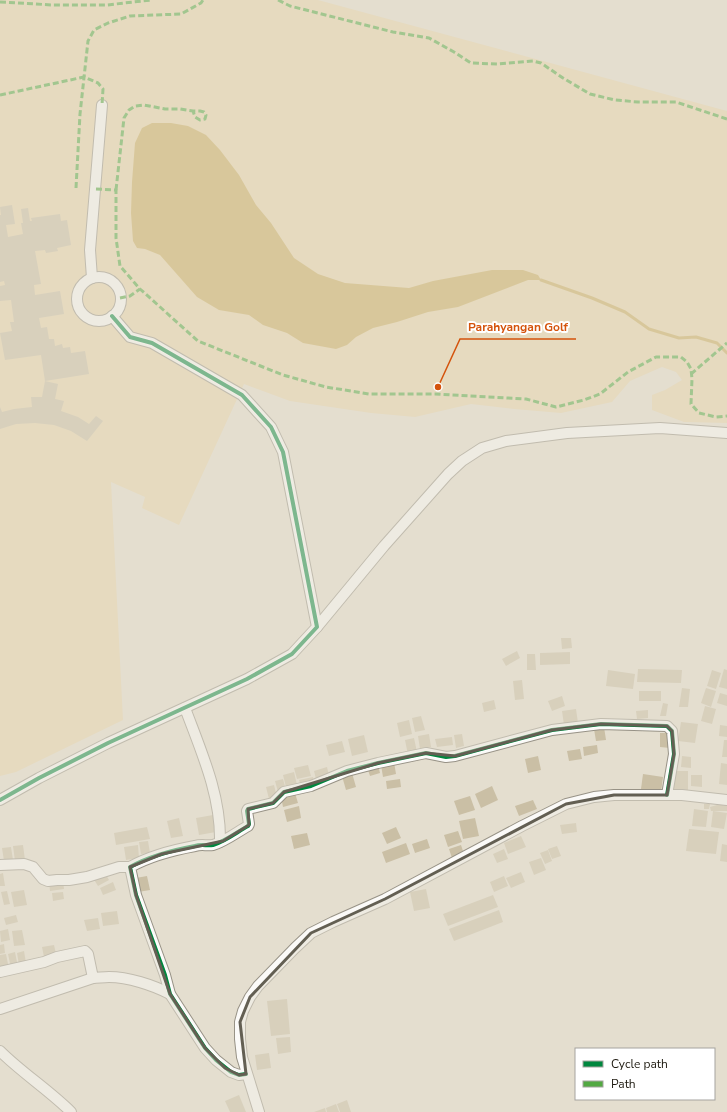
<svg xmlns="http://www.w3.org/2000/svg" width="727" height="1112" font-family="'Nunito Sans',sans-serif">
<rect width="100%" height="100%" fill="#e4decf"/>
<!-- green -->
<polygon fill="#e8d5ac" points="0,0 318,0 727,111 727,423 684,422 652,410 652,395 665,390 682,380 676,372 662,367 630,381 612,402 561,413 514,409 471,404 415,417 371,413 290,401 244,384 179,525 142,508 145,497 111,482 123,720 16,772 0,776"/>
<!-- water -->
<polygon fill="#cbac5c" points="152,123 171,123 188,126 206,135 220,150 239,175 256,205 271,223 294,258 318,274 345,283 409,288 433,281 492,270 523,270 538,275 541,280 528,280 458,307 428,312 397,322 373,328 356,337 347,345 336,349 303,343 287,333 263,325 249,315 219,310 197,297 160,255 145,249 137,248 133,241 131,213 132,182 135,143 142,128"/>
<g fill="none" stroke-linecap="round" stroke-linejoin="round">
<!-- stream -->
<polyline stroke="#cbac5c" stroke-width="3" points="541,280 592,298 625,312 649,329 679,338 696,337 717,343 727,353"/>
</g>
<!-- building -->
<g fill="#cabfa5">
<polygon points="12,205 15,224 6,225 8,237 23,234 21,223 23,223 21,209 28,208 30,221 32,221 31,218 60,214 61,221 67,220 71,245 57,248 58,251 46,253 45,250 35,251 41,284 34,285 35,295 60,291 64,314 39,318 41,328 47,327 49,339 54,339 55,346 62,344 63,348 70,347 71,353 85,351 89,374 45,381 41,355 5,360 0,333 12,331 10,322 14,322 11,300 0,301 0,286 5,285 4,281 0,282 0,215 1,215 0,207"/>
<polygon points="45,381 58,384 55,399 64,401 61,411 78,417 89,424 96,416 103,421 87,441 71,431 54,425 35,423 16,424 0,429 0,407 2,412 14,409 32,407 31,397 42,397"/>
<polygon points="561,638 571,638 572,648 562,649"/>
<polygon points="517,651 520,658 506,666 502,659"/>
<polygon points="570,652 570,664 540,665 540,653"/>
<polygon points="527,654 535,654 536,670 527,670"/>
<polygon points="638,669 682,670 681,683 637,682"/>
<polygon points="724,669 727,670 727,689 719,687"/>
<polygon points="608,670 635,674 633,689 606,686"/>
<polygon points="712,670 721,673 716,689 707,686"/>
<polygon points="522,680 524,699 515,700 513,681"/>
<polygon points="682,688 690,689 688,707 679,707"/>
<polygon points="706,688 716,691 711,707 701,703"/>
<rect x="639" y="691" width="22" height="10"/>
<polygon points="720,693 727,695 727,706 717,703"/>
<polygon points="562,696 565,706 552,711 548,701"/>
<polygon points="494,700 496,709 484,712 482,703"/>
<polygon points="663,703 668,704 666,716 660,716"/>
<polygon points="705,706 716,709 712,724 701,721"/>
<polygon points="576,709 578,723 564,725 562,711"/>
<polygon points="648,710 648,718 637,719 636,711"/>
<polygon points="421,716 425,730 415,732 412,718"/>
<polygon points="409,720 412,734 400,737 397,723"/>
<polygon points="681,722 698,724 695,743 678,741"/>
<polygon points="720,725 727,726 727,737 719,736"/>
<polygon points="604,727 606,740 596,741 594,729"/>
<polygon points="660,733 671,733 670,748 660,747"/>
<polygon points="429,734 431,747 420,749 418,736"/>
<polygon points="462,734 464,746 456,748 454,735"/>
<polygon points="364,735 368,752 352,756 348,739"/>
<polygon points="452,737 453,745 437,747 435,739"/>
<polygon points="414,738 417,752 408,755 405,740"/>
<polygon points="724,740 727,740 727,757 722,757"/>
<polygon points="342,741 345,752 329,756 326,745"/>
<polygon points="597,745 598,753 584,756 583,747"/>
<polygon points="580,749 582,759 569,761 567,751"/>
<polygon points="538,756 541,770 528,773 525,759"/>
<polygon points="682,756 691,757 691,768 681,767"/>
<polygon points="394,762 396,774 383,777 381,765"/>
<polygon points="721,763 727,764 727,785 719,784"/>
<polygon points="308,765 311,776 297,779 294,768"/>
<polygon points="378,765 380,773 370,776 367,767"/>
<polygon points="327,767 329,776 316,779 314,771"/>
<polygon points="672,771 688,771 688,790 672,789"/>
<polygon points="294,772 297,785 286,787 283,775"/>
<polygon points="352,773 356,787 346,790 342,776"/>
<polygon points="643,774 663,777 661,792 641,789"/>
<polygon points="691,775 702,775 702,787 691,786"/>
<polygon points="313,777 314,782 301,786 299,780"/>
<polygon points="283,779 286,790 278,792 275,781"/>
<polygon points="400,779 401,787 387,789 386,781"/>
<polygon points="274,785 277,797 269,799 266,787"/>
<polygon points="492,786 498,800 481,808 475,794"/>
<polygon points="295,793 298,803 283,807 281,796"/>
<polygon points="470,796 475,810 459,815 454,801"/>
<polygon points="533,800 537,809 519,816 515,806"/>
<polygon points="719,803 727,803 727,811 711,811 710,807 717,805"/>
<polygon points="704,804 710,804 709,809 704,809"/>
<polygon points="299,806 301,818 287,822 284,810"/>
<polygon points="694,809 708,811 706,827 692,826"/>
<polygon points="713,811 727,813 724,829 711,827"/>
<polygon points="213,815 216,832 199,835 196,818"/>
<polygon points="179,818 183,836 171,838 167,821"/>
<polygon points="475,818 479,836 463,839 459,821"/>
<polygon points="576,823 577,832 562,834 560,825"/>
<polygon points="147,827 150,839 116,845 114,833"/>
<polygon points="396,827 401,838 387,844 382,833"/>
<polygon points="689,829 719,832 716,854 686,851"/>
<polygon points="458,831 462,842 448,847 444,835"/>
<polygon points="307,833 310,845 294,849 291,836"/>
<polygon points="521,836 526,847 508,854 504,843"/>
<polygon points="427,839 430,848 415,853 412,844"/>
<polygon points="148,841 150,853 141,854 139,842"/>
<polygon points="406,843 410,854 386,863 382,852"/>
<polygon points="722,844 727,845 727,862 720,861"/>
<polygon points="23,845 25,860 15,861 13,846"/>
<polygon points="138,845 139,858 126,860 124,847"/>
<polygon points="461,845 464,854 452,858 449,849"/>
<polygon points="557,846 561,856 552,859 548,849"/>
<polygon points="11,847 13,860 4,861 2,848"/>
<polygon points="504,849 508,859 497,863 493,854"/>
<polygon points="548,850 552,861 545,864 540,853"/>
<polygon points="541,858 546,870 534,875 529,862"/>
<polygon points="104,871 109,880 98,886 93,878"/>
<polygon points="521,872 525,882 511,888 506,878"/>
<polygon points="3,873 5,886 0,886 0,874"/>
<polygon points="147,876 150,890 138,892 136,878"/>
<polygon points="504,876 508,886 494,892 490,882"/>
<polygon points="63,880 64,889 50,891 49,882"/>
<polygon points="113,882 116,890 103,895 100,888"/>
<polygon points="426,889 430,908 414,911 410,892"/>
<polygon points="24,890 27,905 14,907 11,892"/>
<polygon points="7,891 10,904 4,905 1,892"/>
<polygon points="63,892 64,899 53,901 52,893"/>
<polygon points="493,895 498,907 448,926 443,914"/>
<polygon points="499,910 503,922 454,941 449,929"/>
<polygon points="117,911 119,924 103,926 101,913"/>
<polygon points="16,915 18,922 6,925 4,918"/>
<polygon points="98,918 100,929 87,931 84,920"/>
<polygon points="8,929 10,940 1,942 0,931"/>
<polygon points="22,930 25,945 14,946 12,931"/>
<polygon points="4,944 5,953 0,954 0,945"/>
<polygon points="54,945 56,954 44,957 42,947"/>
<polygon points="24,951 26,963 19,965 17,953"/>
<polygon points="15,952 18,967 11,968 8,954"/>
<polygon points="6,954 9,969 0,971 0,955"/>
<polygon points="287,999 290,1034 271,1036 267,1001"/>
<polygon points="290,1037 291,1052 278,1054 276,1038"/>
<polygon points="269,1053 271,1068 257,1070 255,1055"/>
<polygon points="239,1095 246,1112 230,1112 225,1101"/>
<polygon points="347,1100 351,1112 340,1112 337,1104"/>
<polygon points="336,1104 339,1112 327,1112 326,1108"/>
<polygon points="325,1108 326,1112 314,1112"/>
</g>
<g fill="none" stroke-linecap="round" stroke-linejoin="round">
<defs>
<g id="street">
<circle cx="99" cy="299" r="22"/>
<polyline points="92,278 90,250 102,105"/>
<polyline points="317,627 384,546 448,474 462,461 482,448 506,441 567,433 660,428 727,433"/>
<path d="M185,708c16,43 36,87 35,134"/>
<polyline points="0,800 39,778 108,743 247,679 292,654 317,627 283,452 271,427 242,395 152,343 130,337 112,316"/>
<polyline points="0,865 24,864 33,867 43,879 48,881 57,880 69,880 87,877 119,867 130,867"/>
<path d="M0,972l44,-10 13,-5 28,-6 3,3 5,24c5,0 10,-1 16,-1 19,0 44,8 61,17"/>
<polyline points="0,1009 93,978"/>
<path d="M0,1051c22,22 49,39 71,61"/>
<path d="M246,1074l-7,1 -8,-3 -15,-12 -11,-12 -35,-54 -5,-19 -29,-80 -6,-28c20,-11 43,-17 65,-21 6,-2 12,0 18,-1 13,-4 24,-13 35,-19l1,-2 -2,-13 1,-2 25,-6 11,-11 27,-6 36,-15 31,-8 48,-10 20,4 9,-1 97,-26 49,-6 66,2 5,5 2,23 -7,41"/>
<polyline points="259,1112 242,1057 240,1039 240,1022 243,1011 250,997 258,986 295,948 311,933 333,922 385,899 522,826 566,804 594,797 614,795 682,795 727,800"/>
</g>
</defs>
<!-- street casing -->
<use href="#street" stroke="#979286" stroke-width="12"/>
<!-- street -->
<use href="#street" stroke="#fbfaf8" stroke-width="10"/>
<!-- quiet -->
<g stroke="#52a942" stroke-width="3" stroke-dasharray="6 3" stroke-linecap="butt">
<polyline points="278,0 290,6 393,32 429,38 454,52 471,63 498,64 533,61 541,63 563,78 590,94 615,100 638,102 676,102 727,119"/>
<polyline points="0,2 53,5 107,5 151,0"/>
<polyline points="0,95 84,77 98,83 103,89 102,105"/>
<polyline points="76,188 80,114 88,41 94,30 108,23 130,16 181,14 201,3 203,0"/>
<polyline points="96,189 116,190 116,238 120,266 140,289 198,341 283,375 326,387 369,394 435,394 526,399 556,407 584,400 600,394 628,372 656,357 681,357 687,362 691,369 692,379 691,404 699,413 716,417 727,416"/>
<polyline points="116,190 124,118 129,110 135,106 144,105 165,109 180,109 193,111 200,111 204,112 206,115 205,119 200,120 195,117 193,111"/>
<polyline points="120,298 130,296 140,289"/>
<polyline points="691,374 727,343"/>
</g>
<defs>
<g id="cycleway">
<polyline points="0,800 39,778 108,743 247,679 292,654 317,627 283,452 271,427 242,395 152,343 130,337 112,316"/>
<path d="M246,1074l-7,1 -8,-3 -15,-12 -11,-12 -35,-54 -5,-19 -29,-80 -6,-28c20,-11 43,-17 65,-21 6,-2 12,0 18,-1 13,-4 24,-13 35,-19l1,-2 -2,-13 1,-2 25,-6 11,-11 27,-6 36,-15 31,-8 48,-10 20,4 9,-1 97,-26 49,-6 66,2 5,5 2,23 -7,41"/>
</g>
</defs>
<!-- cycleway casing -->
<use href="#cycleway" stroke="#fff" stroke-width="6"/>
<!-- cycleway -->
<use href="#cycleway" stroke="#00873e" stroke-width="4"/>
</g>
<!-- marked area -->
<path d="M0 0H727V1112H0ZM601,724l66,2 5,5 2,23 -7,41h-53l-48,9 -181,95 -74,34 -61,64 -10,25 6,52 -7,1 -14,-7 -20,-20 -35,-54 -34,-99 -6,-28 32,-13 61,-13 26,-16 -1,-16 25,-6 11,-11 94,-29 48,-10 29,3 97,-26z" fill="#e4decf" fill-opacity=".55" fill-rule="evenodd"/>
<path fill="none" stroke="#635f53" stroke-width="3" stroke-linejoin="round" d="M601,724l66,2 5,5 2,23 -7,41h-53l-48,9 -181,95 -74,34 -61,64 -10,25 6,52 -7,1 -14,-7 -20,-20 -35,-54 -34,-99 -6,-28 32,-13 61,-13 26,-16 -1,-16 25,-6 11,-11 94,-29 48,-10 29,3 97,-26z"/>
<!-- callouts -->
<path fill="none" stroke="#d4530c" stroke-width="1.5" d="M438 387L460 339H576"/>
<circle fill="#d4530c" stroke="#fff" stroke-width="1.5" cx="438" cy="387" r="4"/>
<g font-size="12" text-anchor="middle" font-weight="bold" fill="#d4530c" stroke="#fff" stroke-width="4" stroke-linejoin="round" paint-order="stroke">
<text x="518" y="331">Parahyangan Golf</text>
</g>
<!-- legend -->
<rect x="575" y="1048" width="140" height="52" fill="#ffffff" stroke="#a5a39f"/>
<rect x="583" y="1061" width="20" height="6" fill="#00873e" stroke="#a5a39f"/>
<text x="611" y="1068" font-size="12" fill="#1e1a10">Cycle path</text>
<rect x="583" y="1081" width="20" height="6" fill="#52a942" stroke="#a5a39f"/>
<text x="611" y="1088" font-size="12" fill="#1e1a10">Path</text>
</svg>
